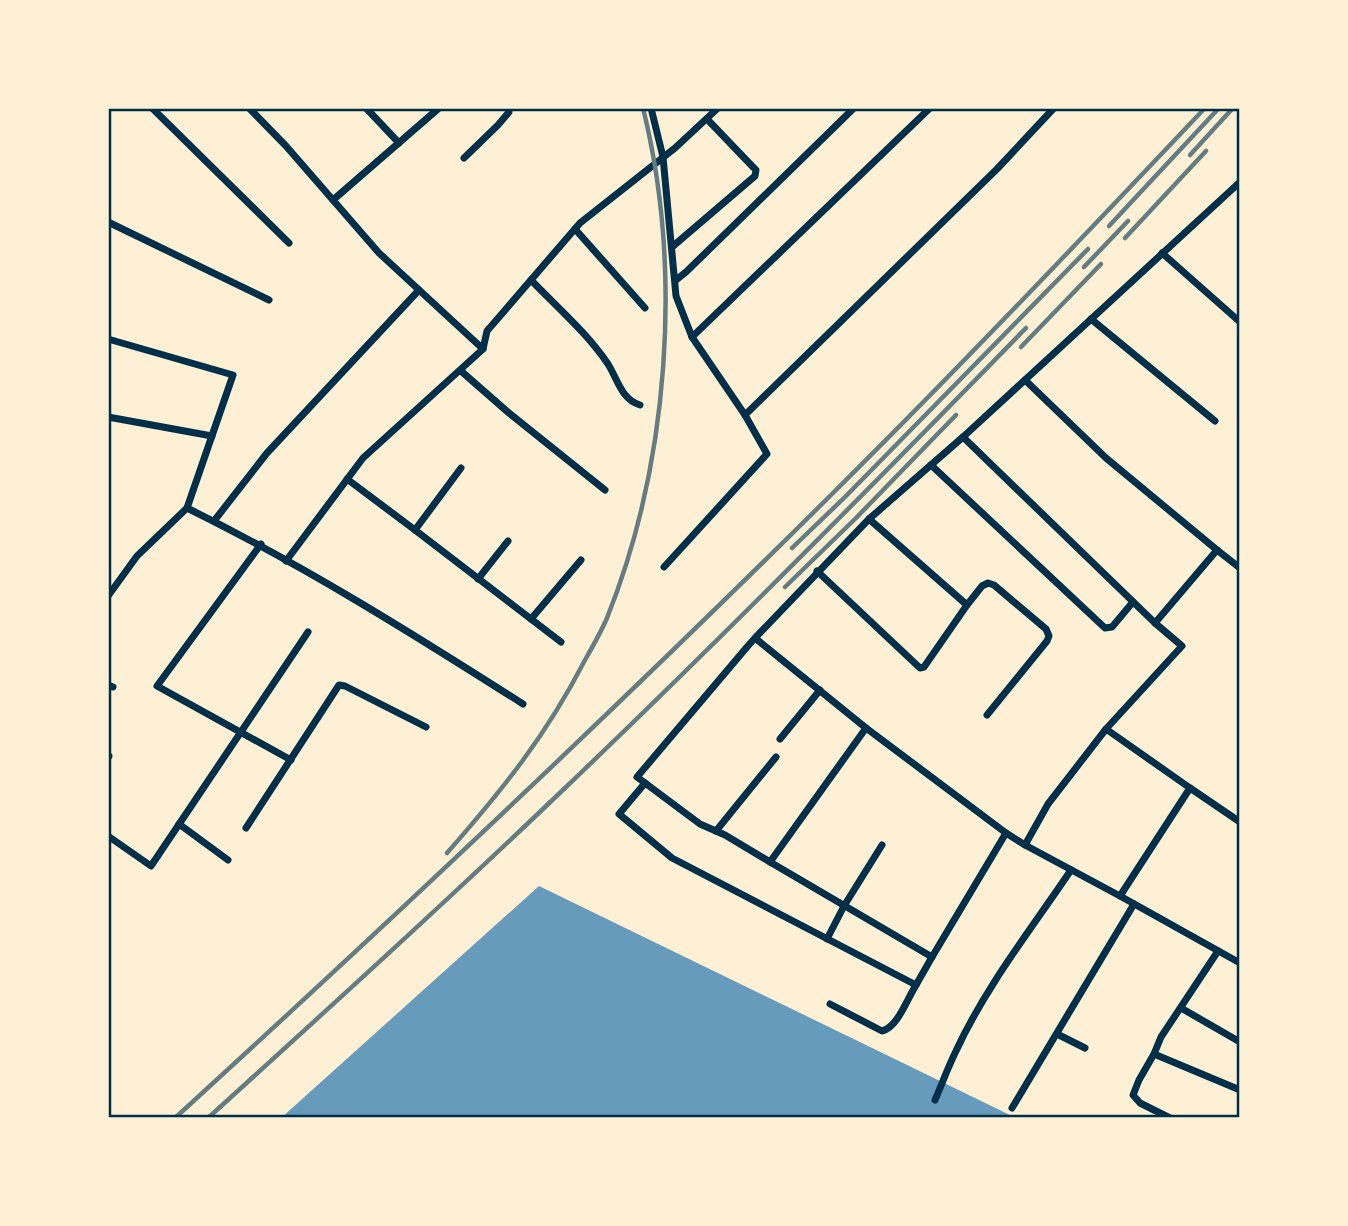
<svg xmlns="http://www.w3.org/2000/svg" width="1348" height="1226" font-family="'Zilla Slab',serif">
<rect width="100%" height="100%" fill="#fdf0d5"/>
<!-- water -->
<polygon fill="#669bbc" points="539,886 1014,1117 281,1118"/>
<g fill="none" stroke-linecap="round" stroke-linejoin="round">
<!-- minor -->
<g stroke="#003049" stroke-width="7">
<polyline points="152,108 289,243"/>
<polyline points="249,108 286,146 379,253 483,349"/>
<polyline points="366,108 399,143"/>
<polyline points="651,108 663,157 676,296 692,337"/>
<polyline points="464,158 498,125 509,112 508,108"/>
<polyline points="333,200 439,108"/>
<polyline points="108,222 269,300"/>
<polyline points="575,229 645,308"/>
<polyline points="672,247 755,176 756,170 752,166 707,119"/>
<polyline points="1162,253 1240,322"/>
<path d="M531,280c26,27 56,53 77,84 10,16 13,35 32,41"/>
<polyline points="676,280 686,272 854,108"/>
<polyline points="1091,319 1215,421"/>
<polyline points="108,339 233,375 187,508"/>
<polyline points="461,371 509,413 605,490"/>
<polyline points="745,415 997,169 1054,108"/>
<polyline points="108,417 212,436"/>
<polyline points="963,437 1155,623"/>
<polyline points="931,465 1105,628 1112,627 1133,602"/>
<polyline points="461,468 415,530 561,642"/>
<polyline points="347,479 415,530"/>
<polyline points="869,519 967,605 982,586 988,583 994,585 1046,629 1049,636 1047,641 987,715"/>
<polyline points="214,521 267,453 419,290"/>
<polyline points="261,544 157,686 291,760"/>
<polyline points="1217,550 1240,568"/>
<polyline points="286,561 363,458 483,349 487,331 580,223 675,148 718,108"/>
<polyline points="664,567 767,454 745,415 692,337 930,108"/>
<polyline points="817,571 920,668 924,667 967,605"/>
<polyline points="478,579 508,541"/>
<path d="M108,596l29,-40 50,-48c116,57 226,126 336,196"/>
<polyline points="531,619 581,560"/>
<polyline points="755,638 866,728 770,862 725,835 700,824 637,777 747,647 755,638 869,519 963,437 1240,182"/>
<polyline points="108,685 113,687"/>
<polyline points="1106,729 1190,788"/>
<polyline points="780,739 820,690"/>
<polyline points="108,756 109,756"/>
<polyline points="645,783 619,814 672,858 916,985 932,957"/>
<polyline points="179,824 228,860"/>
<polyline points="246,828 339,685 345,686 426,727"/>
<polyline points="716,831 776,757"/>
<polyline points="1006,833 1025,845 1048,804 1106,729 1182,646 1155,623 1217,550 1106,458 1025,380"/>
<polyline points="108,836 151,866 308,632"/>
<polyline points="1025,845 1120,896 1190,788 1240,822"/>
<polyline points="770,862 932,957 1006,833 866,728"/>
<polyline points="1120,896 1240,963"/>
<polyline points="827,939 844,906 882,845"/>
<polyline points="1218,951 1161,1037 1154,1054 1240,1090"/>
<path d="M830,1004l52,27c16,-4 25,-32 34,-46"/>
<polyline points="1181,1008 1240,1042"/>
<polyline points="1057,1034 1085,1048"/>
<polyline points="1154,1054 1139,1080 1133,1095 1140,1103 1170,1118"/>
<path d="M935,1100c7,-16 13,-33 21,-49 30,-65 76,-123 115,-181"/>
<polyline points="1012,1108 1134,904"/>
</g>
<!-- rail -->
<g stroke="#657d81" stroke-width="4.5">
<polyline points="1190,155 1233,108"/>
<polyline points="1109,226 1219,108"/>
<polyline points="1125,238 1206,151"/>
<polyline points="1084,267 1128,221"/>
<polyline points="1021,347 1101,264"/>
<polyline points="792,548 845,497 1088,249"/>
<polyline points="785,587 855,519 956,415"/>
<path d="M447,853c56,-64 99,-117 138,-193 8,-14 16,-28 22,-42 62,-155 76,-348 36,-510"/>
<path d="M175,1118c223,-204 443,-411 657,-624 127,-126 250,-256 373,-386"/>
<path d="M208,1118c120,-109 240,-218 357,-330 157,-150 310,-305 461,-460"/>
</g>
</g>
<!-- border -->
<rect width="1348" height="1226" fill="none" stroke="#fdf0d5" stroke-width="220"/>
<rect x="110" y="110" width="1128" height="1006" fill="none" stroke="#003049" stroke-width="2.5"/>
</svg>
